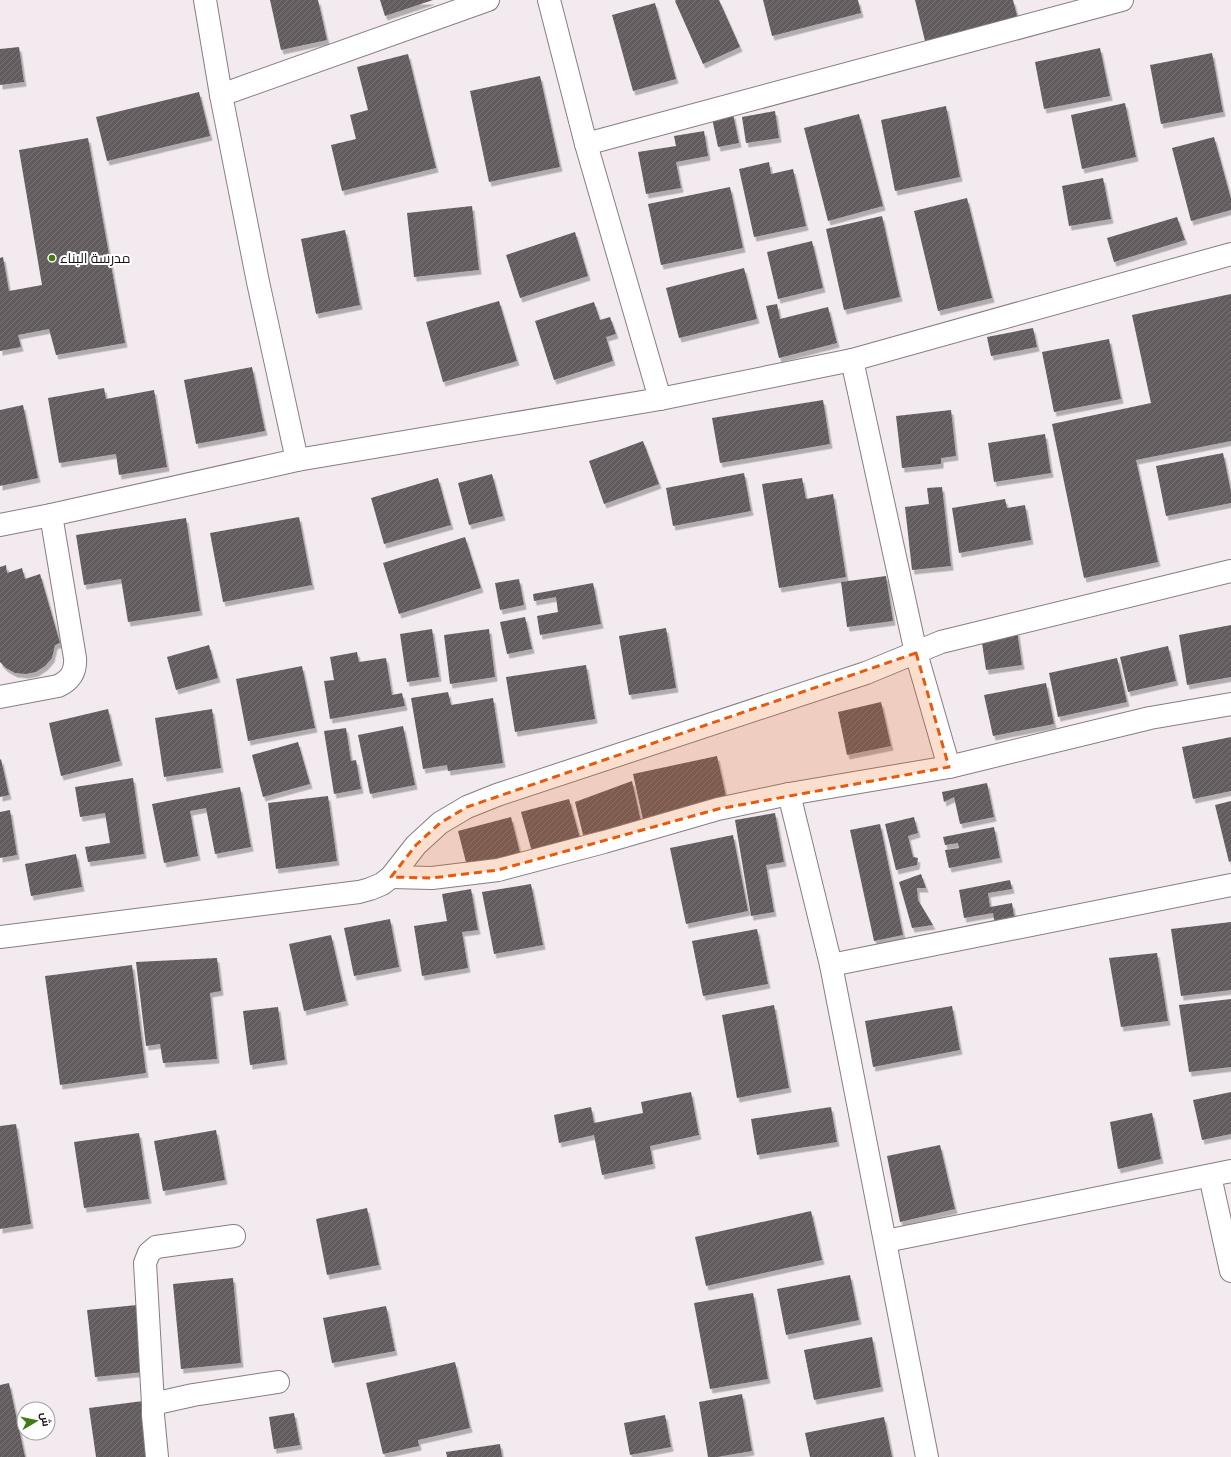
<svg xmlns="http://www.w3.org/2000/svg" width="1231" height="1457" font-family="Cabin,Cairo,sans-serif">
<defs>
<pattern id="building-hatch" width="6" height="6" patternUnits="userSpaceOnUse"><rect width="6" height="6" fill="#635c5f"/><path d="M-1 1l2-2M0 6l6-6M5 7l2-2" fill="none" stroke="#787376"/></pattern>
<filter id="shadow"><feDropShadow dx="2.5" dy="4.5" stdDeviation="0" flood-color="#0004"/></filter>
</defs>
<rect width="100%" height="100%" fill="#f2eaee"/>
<!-- building -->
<g fill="url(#building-hatch)" filter="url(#shadow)">
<polygon points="270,0 318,0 327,40 281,50"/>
<polygon points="380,0 433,0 385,16"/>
<polygon points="676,0 719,0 740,47 703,64 675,1"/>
<polygon points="763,0 858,0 861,13 772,36"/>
<polygon points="915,0 1013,0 1019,23 926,45"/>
<polygon points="655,3 676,79 633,91 612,15"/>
<polygon points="19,47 24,82 0,85 0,49"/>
<polygon points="1100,48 1110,96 1044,109 1035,62"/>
<polygon points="1212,53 1223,112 1161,124 1150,65"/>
<polygon points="408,54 436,168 342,191 331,145 356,139 350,115 368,110 357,67"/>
<polygon points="540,76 560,167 489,182 470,91"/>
<polygon points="199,92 210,136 107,161 96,117"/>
<polygon points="1125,103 1136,157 1082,169 1071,115"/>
<polygon points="946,106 960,177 895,191 881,120"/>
<polygon points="775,111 779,138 746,143 742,117"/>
<polygon points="733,114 739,143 718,147 712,118"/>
<polygon points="859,114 883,206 828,221 804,128"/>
<polygon points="704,131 708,156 676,162 681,188 646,194 638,152 676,146 674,136"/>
<polygon points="1214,137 1231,199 1231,210 1191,221 1172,148"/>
<polygon points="88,138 125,343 56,355 49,329 18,335 21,347 0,351 0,258 3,257 9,291 42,285 19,150"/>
<polygon points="769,162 771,174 793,169 806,226 754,237 739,169"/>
<polygon points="1103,178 1111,219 1069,226 1062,186"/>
<polygon points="730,187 743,248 661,265 648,204"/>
<polygon points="967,198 992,298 938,311 914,211"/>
<polygon points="472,206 479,270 414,277 407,213"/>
<polygon points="882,216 900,297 844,310 826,229"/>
<polygon points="1177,217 1185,240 1114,262 1107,238"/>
<polygon points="345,230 360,305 316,314 301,239"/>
<polygon points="575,232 588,276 520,298 506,255"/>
<polygon points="812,241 823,288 778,299 767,252"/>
<polygon points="744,268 757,319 679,338 666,288"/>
<polygon points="1231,294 1231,441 1136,460 1158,562 1084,578 1052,424 1151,403 1132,315"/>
<polygon points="499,301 517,361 443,382 426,322"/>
<polygon points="594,302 600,320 610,317 616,334 606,337 613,361 554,380 535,321"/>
<polygon points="777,304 780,319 828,307 837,343 779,358 766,306"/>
<polygon points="1033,328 1037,347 991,356 987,337"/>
<polygon points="1109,339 1121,399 1054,412 1042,352"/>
<polygon points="252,367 265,431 196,444 184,380"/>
<polygon points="104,388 106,399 154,390 167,467 119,475 116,454 59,463 48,398"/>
<polygon points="823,400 830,444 720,463 712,418"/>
<polygon points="23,405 38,478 0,486 0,410"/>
<polygon points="951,410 956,456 941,458 941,464 902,468 896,416"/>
<polygon points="1045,434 1051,473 994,482 988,443"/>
<polygon points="643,441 659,484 604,504 589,461"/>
<polygon points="1223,453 1231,492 1231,503 1166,516 1156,466"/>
<polygon points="744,473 751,511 673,526 666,488"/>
<polygon points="492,474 503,516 469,525 458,483"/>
<polygon points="438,478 451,525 384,544 371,498"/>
<polygon points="802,478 806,499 833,494 846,577 779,588 762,484"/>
<polygon points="942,487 951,566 912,570 905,507 929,504 927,488"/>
<polygon points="1005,499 1007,508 1025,505 1031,540 959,553 952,508"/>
<polygon points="299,517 312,585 223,602 210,533"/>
<polygon points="186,518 200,611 128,622 121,579 84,585 76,535"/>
<polygon points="465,537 481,588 399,614 383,563"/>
<polygon points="6,565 7,573 22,568 25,579 40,574 60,643 55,645 52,658 45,666 36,672 26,674 15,673 6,668 0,662 0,567"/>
<polygon points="886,576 893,621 847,627 841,582"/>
<polygon points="519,579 524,605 500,610 495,583"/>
<polygon points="593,583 601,624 540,635 537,616 558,612 556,597 534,601 533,594"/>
<polygon points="525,617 532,649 507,654 500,622"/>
<polygon points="1231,625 1231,677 1187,685 1179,635"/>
<polygon points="666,628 676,688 629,695 619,636"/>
<polygon points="432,629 439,677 407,682 400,634"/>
<polygon points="489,629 495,677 450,684 444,635"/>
<polygon points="1017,631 1022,665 986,670 981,636"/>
<polygon points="209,645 218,678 176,690 167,657"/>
<polygon points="1168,646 1176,681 1128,692 1120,657"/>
<polygon points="357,652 359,662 386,658 392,695 402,693 405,706 330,719 324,681 334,680 330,657"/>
<polygon points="1117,658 1127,702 1058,717 1049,673"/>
<polygon points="586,665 595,719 515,732 506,677"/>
<polygon points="302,666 315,728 248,741 236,679"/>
<polygon points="1046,683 1054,724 993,736 984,695"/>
<polygon points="448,692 451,705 493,698 503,763 448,771 447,765 423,769 411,698"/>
<polygon points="881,702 891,746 847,755 838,712"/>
<polygon points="108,709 120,761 61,776 49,723"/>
<polygon points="212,709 221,768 164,777 155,718"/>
<polygon points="403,726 415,785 370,794 358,735"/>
<polygon points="346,728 351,761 356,760 361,789 334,794 324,731"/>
<polygon points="1231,737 1231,791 1193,799 1182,747"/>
<polygon points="298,742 310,784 263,797 252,755"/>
<polygon points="717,756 727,801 643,820 633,774"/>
<polygon points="1,759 9,795 0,797 0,760"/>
<polygon points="133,778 144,854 88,862 85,847 110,843 105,813 80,817 75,787"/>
<polygon points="632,781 641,822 583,835 575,802"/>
<polygon points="987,783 994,817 960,824 954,797 944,802 942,792"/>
<polygon points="240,787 251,847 215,854 206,808 190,811 198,856 164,863 152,804"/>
<polygon points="328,796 337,861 276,869 268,803"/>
<polygon points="569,799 580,838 532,852 521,812"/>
<polygon points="1231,801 1231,861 1229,862 1215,805"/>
<polygon points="10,810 17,855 0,858 0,812"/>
<polygon points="775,813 784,862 766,865 774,912 751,916 735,820"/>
<polygon points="511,817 520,853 467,866 458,831"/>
<polygon points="914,817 918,833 908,836 913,857 918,858 917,865 896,870 885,824"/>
<polygon points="880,824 903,935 874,941 850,830"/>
<polygon points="994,827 1000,858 949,868 945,850 959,848 958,843 945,845 943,837"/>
<polygon points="733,835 748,911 686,924 670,848"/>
<polygon points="76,854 82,887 31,896 25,864"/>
<polygon points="921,874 926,888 917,888 918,900 933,925 912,928 899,882"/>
<polygon points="1010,880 1012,889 988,893 990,907 1012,903 1015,922 995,926 993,913 964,918 959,890"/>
<polygon points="531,884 543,945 494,954 482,892"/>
<polygon points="471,889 478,930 462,932 468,968 422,976 414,926 447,921 442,894"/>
<polygon points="390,919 399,967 354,976 344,928"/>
<polygon points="1231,922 1231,990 1181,996 1171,929"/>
<polygon points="757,929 768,984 703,996 692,941"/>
<polygon points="331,935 346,1001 304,1011 289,944"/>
<polygon points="1157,953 1168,1021 1121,1027 1109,958"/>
<polygon points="217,958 221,991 210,993 217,1059 163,1063 160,1044 146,1046 136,962"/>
<polygon points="132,965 146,1073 60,1085 45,976"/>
<polygon points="1231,999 1231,1067 1189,1072 1179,1005"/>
<polygon points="774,1005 789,1088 737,1098 722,1015"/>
<polygon points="952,1006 960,1050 873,1067 865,1021"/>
<polygon points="278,1007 285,1060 250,1065 243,1011"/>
<polygon points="691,1092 699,1135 650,1146 653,1164 602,1175 594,1135 559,1143 554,1115 591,1107 594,1123 643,1113 641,1102"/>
<polygon points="1231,1092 1231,1134 1202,1140 1193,1100"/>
<polygon points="831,1107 837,1142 757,1155 751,1119"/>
<polygon points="1152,1113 1161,1159 1118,1169 1110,1122"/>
<polygon points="16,1124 31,1224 0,1229 0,1126"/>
<polygon points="216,1130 225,1180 163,1191 154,1141"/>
<polygon points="139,1133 149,1199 84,1208 74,1142"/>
<polygon points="940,1145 955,1209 900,1222 887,1156"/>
<polygon points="367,1208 379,1265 327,1275 316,1219"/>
<polygon points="811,1211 822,1260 706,1286 695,1237"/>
<polygon points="850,1275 859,1320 786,1335 777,1289"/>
<polygon points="233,1278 241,1363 181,1369 173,1284"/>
<polygon points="753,1293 768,1379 710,1389 694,1303"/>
<polygon points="137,1305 144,1372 95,1377 87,1310"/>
<polygon points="386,1306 395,1351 332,1363 323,1318"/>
<polygon points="872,1337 881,1387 814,1400 804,1350"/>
<polygon points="455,1362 470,1428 418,1440 419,1446 383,1454 366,1383"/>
<polygon points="9,1383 25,1457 0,1457 0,1385"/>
<polygon points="742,1394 752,1451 717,1457 708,1457 699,1402"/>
<polygon points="143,1401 150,1457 96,1457 89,1408"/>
<polygon points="294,1413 300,1445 274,1449 269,1417"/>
<polygon points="665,1415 671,1447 630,1455 624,1423"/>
<polygon points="884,1417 892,1457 810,1457 805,1433"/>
<polygon points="500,1444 502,1457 447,1457 446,1452"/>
</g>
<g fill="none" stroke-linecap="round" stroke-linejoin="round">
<defs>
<g id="minor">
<polyline points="205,0 221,95 258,282 297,460"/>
<polyline points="549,0 586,144 660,399"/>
<polyline points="221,95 488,0"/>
<polyline points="586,144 1122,0"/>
<polyline points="852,360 1231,254"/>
<polyline points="0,525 51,515 297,460 660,399 852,360 916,653 949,767"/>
<path d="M0,697l58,-11c13,-6 18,-15 17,-28l-24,-143"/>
<polyline points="789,794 831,965 927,1457"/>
<polyline points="391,877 432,878 498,870 604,842 718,809 789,794 949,767 1150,718 1231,704"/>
<polyline points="0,937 359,892 370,889 382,884 391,877 416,845 440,823 467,807 497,795 866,673 941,642 1231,571"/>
<polyline points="831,965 1231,885"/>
<polyline points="1210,1176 1231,1271"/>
<polyline points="886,1241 1231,1171"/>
<polyline points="153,1404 145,1263 149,1253 156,1247 234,1236"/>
<polyline points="157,1457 153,1415 153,1404 193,1395 278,1382"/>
</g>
</defs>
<!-- minor casing -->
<use href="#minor" stroke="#867e82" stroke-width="24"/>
<!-- minor -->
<use href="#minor" stroke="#fff" stroke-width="22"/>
</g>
<!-- marked area -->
<path fill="#e8590c" fill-opacity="0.2" stroke="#e8590c" stroke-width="3" stroke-dasharray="8 5" stroke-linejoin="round" d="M916,653l33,114 -231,42 -220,61 -66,8 -41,-1 25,-32 24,-22 27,-16z"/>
<!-- markers -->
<circle fill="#427b13" stroke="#fff" stroke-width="1.5" cx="52" cy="258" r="4"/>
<g text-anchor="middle" stroke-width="4" stroke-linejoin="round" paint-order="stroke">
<!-- poi labels -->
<g font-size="14" fill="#161315" stroke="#fff" text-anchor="start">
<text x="60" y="263">مدرسة البناء</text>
</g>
</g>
<!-- north arrow -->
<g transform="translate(36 1421) rotate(81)"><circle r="19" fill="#ffffff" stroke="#a2a1a1"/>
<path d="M0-3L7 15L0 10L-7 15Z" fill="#427b13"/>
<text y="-6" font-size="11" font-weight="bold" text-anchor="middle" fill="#161315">ش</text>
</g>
</svg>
